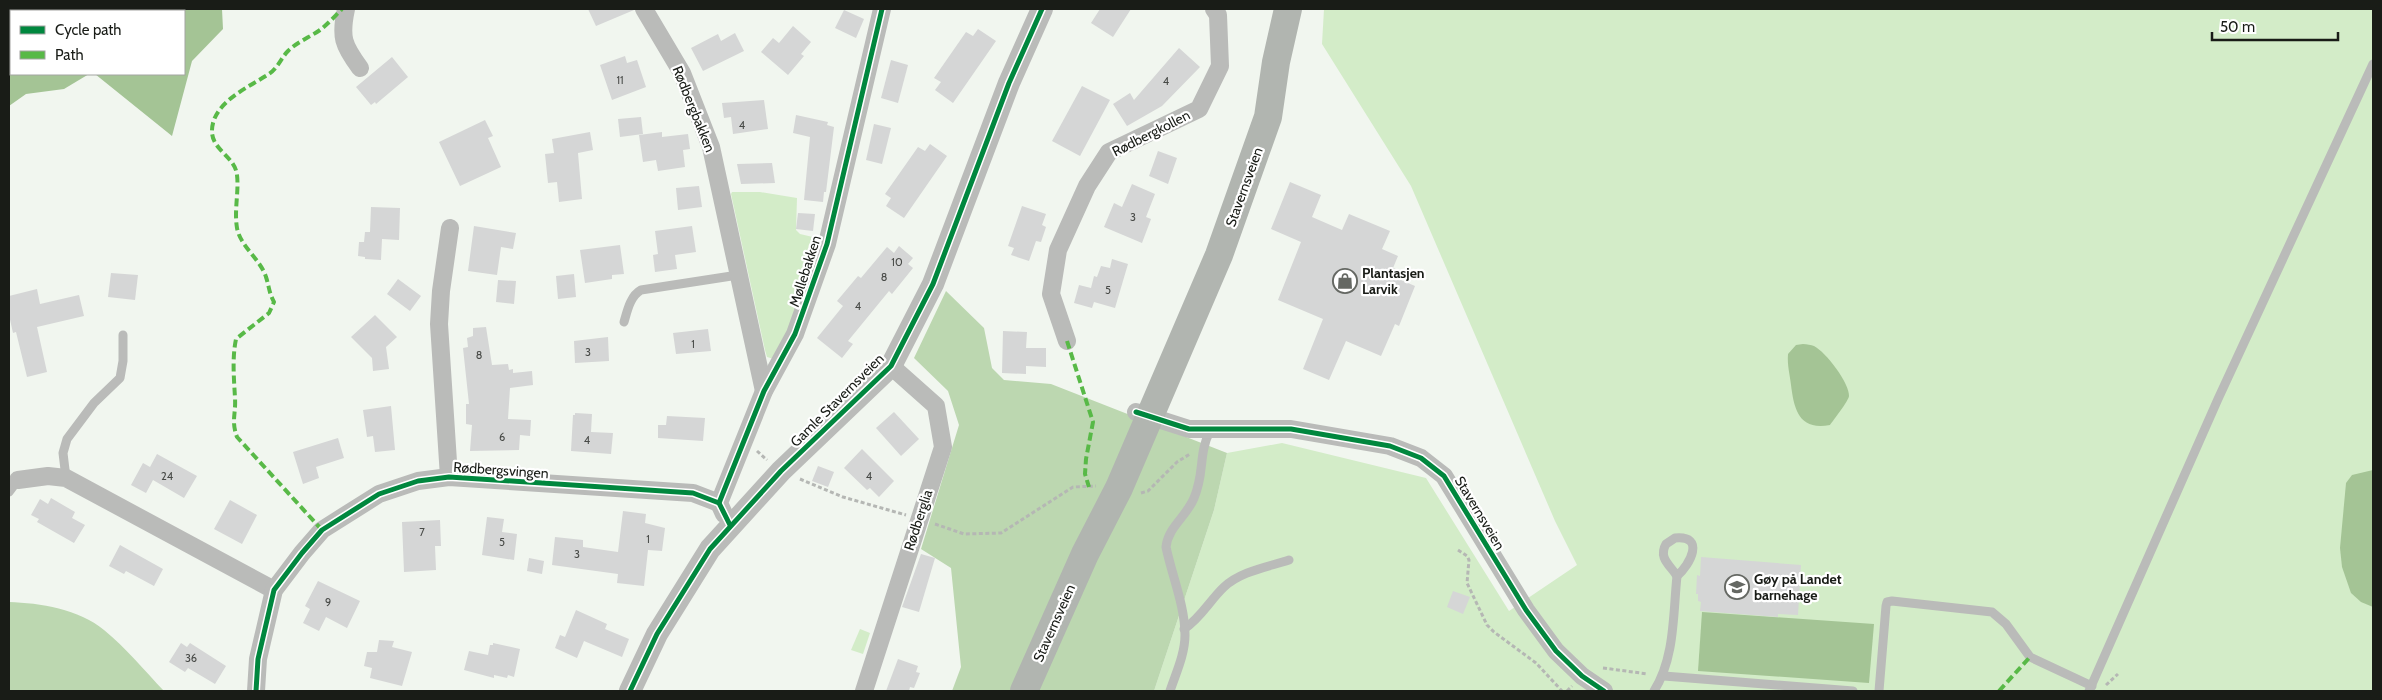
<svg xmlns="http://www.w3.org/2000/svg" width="2382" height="700" font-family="Cabin,sans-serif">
<rect width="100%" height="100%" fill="#f1f6ef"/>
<!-- green -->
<g fill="#d3ecc8">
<polygon points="1324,9 2373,9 2373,691 1154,691 1214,510 1227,453 1282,443 1426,478 1509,611 1577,565 1555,521 1411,186 1322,44"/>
<path d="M732,192h28l37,6 -1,32 4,4 17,4c3,26 -30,97 -43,121l-7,-2 -2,-7 -34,-156z"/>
<polygon points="860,629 870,633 863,654 851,650"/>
</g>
<!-- forest -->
<g fill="#bcd7b0">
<polygon points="946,291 984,328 992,368 1004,380 1051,384 1227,453 1214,510 1154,691 952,691 961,667 951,568 921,549 959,425 948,391 914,358"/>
<path d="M9,602c31,1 70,7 95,28 22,18 41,41 60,61h-155z"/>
</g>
<!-- water -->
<g fill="#a4c495">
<polygon points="9,9 222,9 223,29 192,61 172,136 95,74 184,74 184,11 11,11 11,74 89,74 64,89 26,94 9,106"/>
<path d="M1803,344c4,0 8,1 11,2 12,6 36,38 35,50 0,4 -16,25 -19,29 -31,6 -36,-16 -39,-40 -1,-10 -4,-20 -3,-31l8,-9z"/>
<polygon points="2373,470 2373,607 2361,602 2351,593 2342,567 2340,548 2346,483 2352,475"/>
<polygon points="1702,612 1874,624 1869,683 1698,671"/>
</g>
<!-- building -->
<g fill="#d5d6d6">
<polygon points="588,9 633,9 634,10 596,26"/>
<polygon points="1100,9 1131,9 1113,37 1091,23"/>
<polygon points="844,10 864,19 856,38 835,28"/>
<polygon points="793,26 811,42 801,54 804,56 788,75 761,52 773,38 779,43"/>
<polygon points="978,29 996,41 953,103 935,90 941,82 934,78 966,32 973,36"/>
<polygon points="735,33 744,51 703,71 691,48 718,34 721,41"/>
<polygon points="1179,48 1200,67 1162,106 1127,126 1113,104 1130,93 1134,100"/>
<polygon points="625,56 627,63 637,60 646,87 612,100 600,65"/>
<polygon points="392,57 408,77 376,104 375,102 371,105 356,87"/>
<polygon points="891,60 908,65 898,103 881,98"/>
<polygon points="1082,86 1110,100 1080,156 1052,141"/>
<polygon points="764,100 768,129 733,134 731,117 724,118 722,103"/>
<polygon points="796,115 828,122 827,125 834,127 826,192 824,192 823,202 804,200 810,137 793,133"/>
<polygon points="641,117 643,134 620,137 618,119"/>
<polygon points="485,120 493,136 488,138 501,167 460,186 439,142"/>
<polygon points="874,124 891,128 882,164 866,160"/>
<polygon points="590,132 593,150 578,153 582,199 559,202 557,182 548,183 545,154 554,153 552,139"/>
<polygon points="662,132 662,137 688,134 690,149 683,150 685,167 658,171 656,160 643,162 639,135"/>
<polygon points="930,144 947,156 904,218 886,206 891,198 885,194 918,147 925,151"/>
<polygon points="1158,151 1177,158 1168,184 1149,176"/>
<polygon points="772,163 775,183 741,184 737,164"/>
<polygon points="1290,182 1321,195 1312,217 1342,230 1349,214 1390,231 1382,249 1398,256 1393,268 1398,270 1394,277 1415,286 1399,326 1395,324 1381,356 1346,341 1329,380 1303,369 1323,319 1278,300 1301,242 1271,229"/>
<polygon points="1132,184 1155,194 1146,217 1151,219 1142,243 1104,227 1114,203 1122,207"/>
<polygon points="699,186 702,207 678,210 676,188"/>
<polygon points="1022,206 1046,214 1042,225 1046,227 1041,242 1036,241 1029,261 1011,255 1014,248 1008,246"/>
<polygon points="371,207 400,208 399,240 382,239 381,260 365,259 365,257 358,256 359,242 364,242 365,232 370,232"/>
<polygon points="798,213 815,214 813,231 796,229"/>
<polygon points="474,226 516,233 513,249 501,247 497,275 468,271"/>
<polygon points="692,226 696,252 675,255 677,269 655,272 653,255 658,254 655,231"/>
<polygon points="620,245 624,274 612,275 612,279 585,283 580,250"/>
<polygon points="899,246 913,258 908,264 913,268 892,294 889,291 848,341 853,344 842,358 817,338 843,306 837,301 858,276 861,278 887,247 894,253"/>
<polygon points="1112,259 1128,264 1115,308 1094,302 1092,308 1074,303 1079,285 1091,288 1094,276 1097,277 1101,266 1110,268"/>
<polygon points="111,273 138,275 135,300 108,297"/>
<polygon points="574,274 576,297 558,299 556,276"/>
<polygon points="398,279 421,296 410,311 387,294"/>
<polygon points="498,280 516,281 514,304 496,302"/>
<polygon points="37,289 40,304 79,295 84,316 37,327 47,372 27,377 16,332 13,333 9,315 9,296"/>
<polygon points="375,315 397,337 386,347 389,369 373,371 372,358 351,337"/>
<polygon points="486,327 492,365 508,364 509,370 513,369 513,373 532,371 533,385 510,388 508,419 531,420 530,436 520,435 519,450 470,451 472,425 466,424 466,404 469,404 463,348 468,347 467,338 473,336 473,328"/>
<polygon points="708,329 711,351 676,354 673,333"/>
<polygon points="1003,331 1027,332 1026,348 1046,348 1046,367 1026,366 1026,374 1002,373"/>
<polygon points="608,337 609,361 575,363 574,341"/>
<polygon points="391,406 395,450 375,452 373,436 367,437 363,410"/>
<polygon points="894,412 919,439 901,456 876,428"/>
<polygon points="575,413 592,414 591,432 613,433 611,454 571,451 573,415 575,415"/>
<polygon points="667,416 705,418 703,441 658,438 658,425 666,425"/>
<polygon points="338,438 344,458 316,467 319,478 303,484 293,452"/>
<polygon points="862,449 894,481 879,497 870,488 867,490 844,468"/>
<polygon points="157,454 197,476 184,498 153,480 146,493 131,485 143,463 150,467"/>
<polygon points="818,466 834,472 828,487 812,481"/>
<polygon points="51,498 75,512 72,518 85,525 74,543 37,522 39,519 31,515 40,499 48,504"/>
<polygon points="230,500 257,515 242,544 214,529"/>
<polygon points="623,511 646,514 645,523 665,528 662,551 648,550 644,586 617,583 618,574 552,565 555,537 583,540 583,547 618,552"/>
<polygon points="487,517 504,519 502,532 517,534 514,560 482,555"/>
<polygon points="440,520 441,546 435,546 436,570 404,572 402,522"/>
<polygon points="120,545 163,569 154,586 126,571 124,574 109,566"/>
<polygon points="921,554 935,558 919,612 902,607"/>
<polygon points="1701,557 1801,565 1798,615 1778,614 1778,617 1700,611 1701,602 1698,601 1698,594 1696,594 1697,575 1700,576"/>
<polygon points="529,558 544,561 542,574 527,571"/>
<polygon points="318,581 360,601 347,628 326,617 319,631 303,623 310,609 305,606"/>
<polygon points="1453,591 1470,597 1463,614 1447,607"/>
<polygon points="576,610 607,624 605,629 629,639 622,657 584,641 577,658 555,648 560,635 565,637"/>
<polygon points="379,640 394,641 392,647 412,652 402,686 370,678 372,668 364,666 367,652 377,652"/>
<polygon points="181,643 187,647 190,643 226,666 215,684 188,668 185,672 169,662"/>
<polygon points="493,643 520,649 514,677 508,675 507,678 494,675 494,678 464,670 469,651 488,655 490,645 493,645"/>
<polygon points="898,659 918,666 916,672 920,673 914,688 910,687 909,691 886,691"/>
</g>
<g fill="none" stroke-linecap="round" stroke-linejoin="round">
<!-- path -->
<g stroke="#b5b7b4" stroke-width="3" stroke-dasharray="4 2.5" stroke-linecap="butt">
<polyline points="757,451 767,460"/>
<polyline points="800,479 843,497 906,515"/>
<polyline points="1141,493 1148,491 1177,462 1190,454"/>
<polyline points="935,524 964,534 1001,533 1073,487 1096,486"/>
<polyline points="1458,550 1467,556 1469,560 1467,583 1487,625 1494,632 1536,663 1562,691"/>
<polyline points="1603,668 1648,674"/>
<polyline points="2106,685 2118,674"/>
<polyline points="1567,691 1572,686"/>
</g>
<!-- service -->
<g stroke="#babbb9" stroke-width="9">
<path d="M624,322c3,-10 6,-26 17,-32l97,-15"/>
<polyline points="66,478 63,453 67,439 94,403 120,378 123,361 123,335"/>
<polyline points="9,492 18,480"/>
<path d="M1675,538c31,-3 15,27 2,38 -7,-11 -19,-18 -11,-32z"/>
<path d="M1184,629c17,-11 26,-29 40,-42 17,-16 44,-20 65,-27"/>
<polyline points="1664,676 1853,691"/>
<path d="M1170,691c6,-18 15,-37 15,-56 0,-29 -13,-59 -19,-88 2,-20 21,-31 28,-49 11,-25 4,-44 16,-67"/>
<path d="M1654,691c21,-33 19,-77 23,-115"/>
<polyline points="1879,691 1886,606 1887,602 1892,601 1992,612 2006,624 2030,657 2092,686"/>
<polyline points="2089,691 2218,399 2373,64"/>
</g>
<!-- minor -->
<g stroke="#babbb9" stroke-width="18">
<path d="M346,9c-6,28 -3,36 14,59"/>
<polyline points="644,9 682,73 711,147 764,391"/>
<polyline points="1067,341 1051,294 1058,250 1087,186 1109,152 1199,109 1220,66 1218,15 1214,9"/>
<polyline points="1136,412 1189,429 1291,429 1390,446 1421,458 1444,476 1526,610 1556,651 1582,676 1604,691"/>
<polyline points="449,477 439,324 441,291 450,228"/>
<polyline points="18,480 48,476 66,478 274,590"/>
<polyline points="724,514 719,503 764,391 795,334 827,244 882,9"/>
<polyline points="256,691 258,659 274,590 302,553 322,530 379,494 418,481 449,477 693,493 719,503"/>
<polyline points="864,691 943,447 936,406 891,366"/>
</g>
<!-- tertiary -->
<polyline stroke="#babbb9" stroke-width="22" points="630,691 657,634 710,549 781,471 891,366 933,284 1009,83 1042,9"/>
<!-- primary -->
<polyline stroke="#b1b5b0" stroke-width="28" points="1024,691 1085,554 1119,488 1219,255 1268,117 1276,62 1288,9"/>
<!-- quiet -->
<g stroke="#58b947" stroke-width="4" stroke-dasharray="8 4" stroke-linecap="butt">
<polyline points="1067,341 1093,422 1086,459 1085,474 1089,487"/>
<path d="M322,530l-85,-93c-6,-16 -1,-23 -2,-39 -1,-19 -3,-40 1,-59l33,-26 5,-11c-5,-9 -5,-16 -8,-25 -5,-17 -26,-31 -29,-49 -3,-18 2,-36 0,-53 -2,-19 -26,-25 -25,-45 1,-28 37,-43 57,-56 9,-6 12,-16 19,-23 9,-9 22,-14 32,-21 8,-6 15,-14 22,-21"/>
<polyline points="1999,691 2030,657"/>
</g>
<defs>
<g id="cycleway">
<polyline points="1136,412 1189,429 1291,429 1390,446 1421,458 1444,476 1526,610 1556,651 1582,676 1604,691"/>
<polyline points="730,525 719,503 764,391 795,334 827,244 882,9"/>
<polyline points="256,691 258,659 274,590 302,553 322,530 379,494 418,481 449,477 693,493 719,503"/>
<polyline points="630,691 657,634 710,549 781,471 891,366 933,284 1009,83 1042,9"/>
</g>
</defs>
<!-- cycleway casing -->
<use href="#cycleway" stroke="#fff" stroke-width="8"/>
<!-- cycleway -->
<use href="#cycleway" stroke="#00873e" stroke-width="5"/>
</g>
<!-- icons -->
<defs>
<symbol id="shop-ring" viewBox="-11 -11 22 22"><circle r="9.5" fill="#fff" stroke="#656863" stroke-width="1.5"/><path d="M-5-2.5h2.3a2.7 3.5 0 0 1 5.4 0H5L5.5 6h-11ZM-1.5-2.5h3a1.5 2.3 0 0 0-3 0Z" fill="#656863"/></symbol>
<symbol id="school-ring" viewBox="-11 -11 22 22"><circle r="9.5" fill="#fff" stroke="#656863" stroke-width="1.5"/><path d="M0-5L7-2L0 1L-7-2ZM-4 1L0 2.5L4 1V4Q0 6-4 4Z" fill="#656863"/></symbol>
</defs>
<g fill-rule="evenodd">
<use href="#shop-ring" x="1331" y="267" width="28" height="28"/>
<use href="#school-ring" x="1723" y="573" width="28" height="28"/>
</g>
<g text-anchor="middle" stroke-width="4.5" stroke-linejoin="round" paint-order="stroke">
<!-- number labels -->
<g font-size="11" fill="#484a47">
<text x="620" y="84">11</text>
<text x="1166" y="85">4</text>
<text x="742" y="129">4</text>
<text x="1133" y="221">3</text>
<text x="897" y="266">10</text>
<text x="884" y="281">8</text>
<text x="1108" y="294">5</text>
<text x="858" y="310">4</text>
<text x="693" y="348">1</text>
<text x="588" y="356">3</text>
<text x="479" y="359">8</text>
<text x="502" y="441">6</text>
<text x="587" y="444">4</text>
<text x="167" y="480">24</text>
<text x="869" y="480">4</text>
<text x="422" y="536">7</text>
<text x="648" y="543">1</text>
<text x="502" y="546">5</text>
<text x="577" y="558">3</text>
<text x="328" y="606">9</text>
<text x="191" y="662">36</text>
</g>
<!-- street labels -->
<g font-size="14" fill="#191c17" stroke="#fff">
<text transform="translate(694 109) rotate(68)" y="5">Rødbergbakken</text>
<text transform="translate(1151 133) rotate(-27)" y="5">Rødbergkollen</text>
<text transform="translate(1244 187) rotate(-70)" y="5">Stavernsveien</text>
<text transform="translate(805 271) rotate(-72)" y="5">Møllebakken</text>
<text transform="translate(837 400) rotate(-45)" y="5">Gamle Stavernsveien</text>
<text transform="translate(501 470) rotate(4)" y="5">Rødbergsvingen</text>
<text transform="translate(1480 513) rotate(59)" y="5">Stavernsveien</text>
<text transform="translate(918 520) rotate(-72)" y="5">Rødberglia</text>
<text transform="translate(1054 623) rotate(-66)" y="5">Stavernsveien</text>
</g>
<!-- poi labels -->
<g font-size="14" font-weight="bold" fill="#191c17" stroke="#fff" text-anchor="start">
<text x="1362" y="278">Plantasjen<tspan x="1362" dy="16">Larvik</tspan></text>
<text x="1754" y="584">Gøy på Landet<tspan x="1754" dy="16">barnehage</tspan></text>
</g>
</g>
<!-- border -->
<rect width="2382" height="700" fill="none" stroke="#191c17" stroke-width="20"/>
<!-- legend -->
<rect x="10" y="10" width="175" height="65" fill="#ffffff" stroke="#a3a4a2"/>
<rect x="20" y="26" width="25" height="8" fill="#00873e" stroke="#a3a4a2"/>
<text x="55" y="35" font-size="15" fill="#191c17">Cycle path</text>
<rect x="20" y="51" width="25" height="8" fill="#58b947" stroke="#a3a4a2"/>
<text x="55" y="60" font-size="15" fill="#191c17">Path</text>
<!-- scale -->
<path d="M2212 32v8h126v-8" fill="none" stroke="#191c17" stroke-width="2.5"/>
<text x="2220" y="32" font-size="15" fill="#191c17" stroke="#ffffff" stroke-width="4" paint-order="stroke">50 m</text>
</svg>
